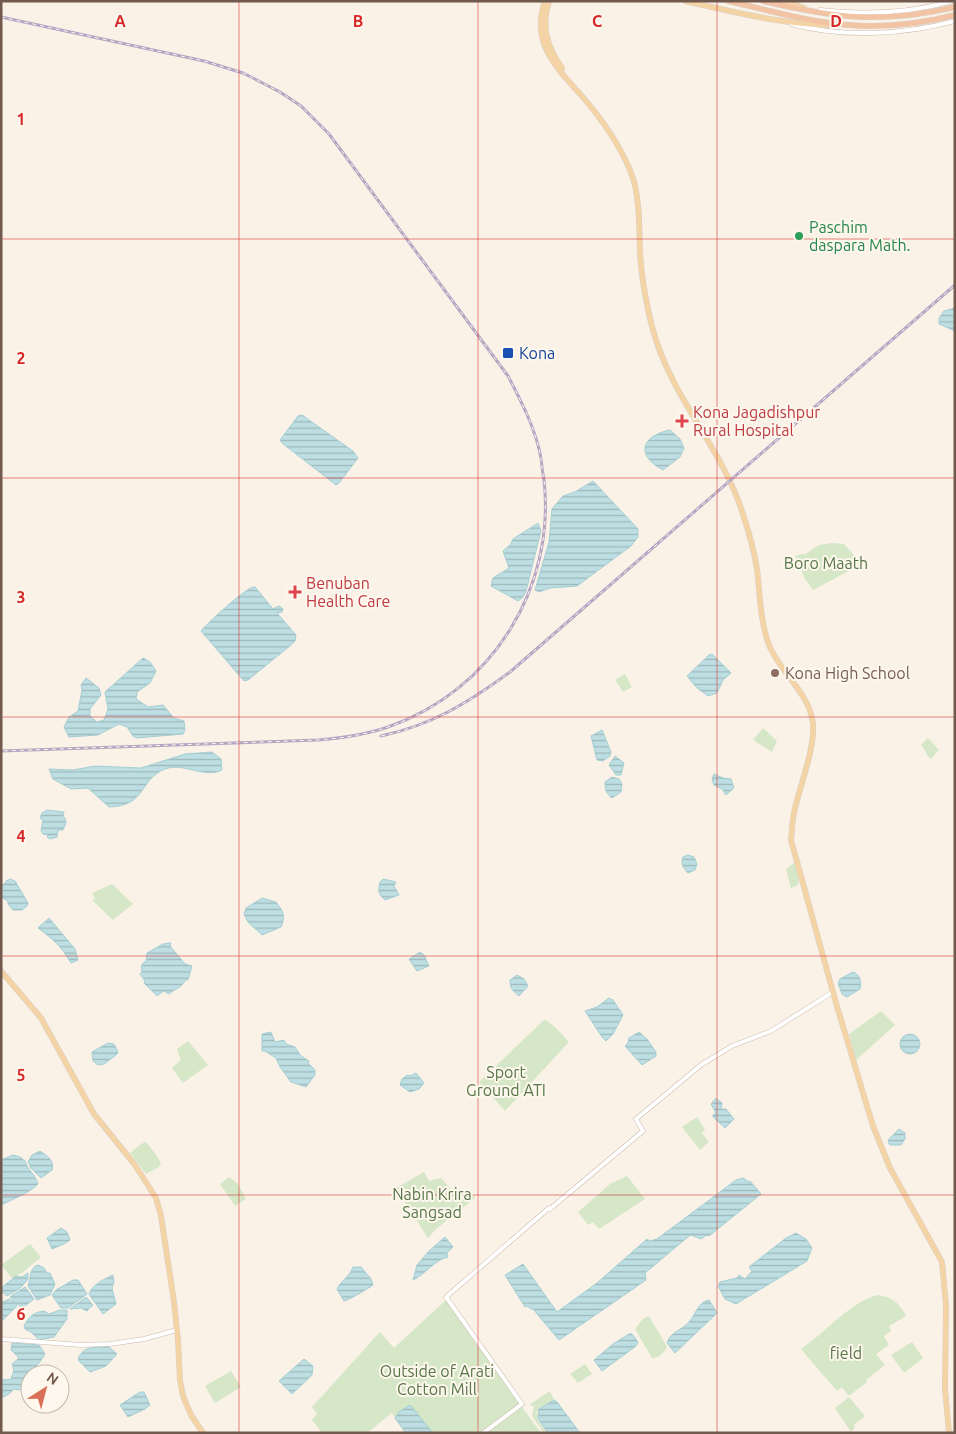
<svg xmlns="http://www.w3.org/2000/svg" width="956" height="1434" font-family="Ubuntu,sans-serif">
<defs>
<pattern id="water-rules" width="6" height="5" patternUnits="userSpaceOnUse" patternTransform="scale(1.25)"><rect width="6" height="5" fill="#bddfe3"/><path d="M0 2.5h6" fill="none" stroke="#9eb8ba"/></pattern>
</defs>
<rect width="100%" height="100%" fill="#fbf2e7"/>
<!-- park -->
<g fill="#d5e7c7">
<polygon points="832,543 844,544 862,564 813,590 805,579 795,556 802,554 804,555 819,545"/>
<polygon points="625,674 632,687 623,692 615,680"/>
<polygon points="763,728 777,741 772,752 753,740"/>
<polygon points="928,738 939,750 931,759 926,754 926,752 921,745"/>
<polygon points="794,863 799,876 798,885 791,888 786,869"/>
<polygon points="112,884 133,904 113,920 92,900 95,898 92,893"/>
<polygon points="881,1011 895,1025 856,1060 849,1034"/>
<polygon points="544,1020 546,1020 555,1027 569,1042 505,1111 479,1082"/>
<polygon points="188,1041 208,1065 183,1083 172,1068 181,1060 177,1049"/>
<polygon points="697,1117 705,1129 702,1133 709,1142 700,1150 682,1127"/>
<polygon points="146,1142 154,1152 161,1163 159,1167 146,1174 130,1153 141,1144"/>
<polygon points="424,1172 429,1181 441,1178 454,1193 469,1189 475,1198 436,1229 428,1238 396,1188"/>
<polygon points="627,1176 645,1199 599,1229 593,1222 588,1225 578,1212 610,1184"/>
<polygon points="229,1177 238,1184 246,1199 235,1206 220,1184"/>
<polygon points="30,1244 41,1257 22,1273 12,1278 1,1265"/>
<path d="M877,1295c14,1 23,8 29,21l-17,10 2,5 -7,5 5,9 -13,9 9,11 -19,15 1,2 -17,13h-2l-6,-8 -5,4 -36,-42c24,-16 48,-46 76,-54z"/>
<polygon points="446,1300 519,1404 481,1433 405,1433 392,1413 367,1433 322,1433 312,1420 317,1414 312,1407 380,1332 394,1348"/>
<path d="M649,1316l18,31c-3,6 -8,11 -15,11l-17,-29 8,-10z"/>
<polygon points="912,1342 923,1358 904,1373 891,1355"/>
<polygon points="585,1364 592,1374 578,1383 570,1374"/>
<polygon points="231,1371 241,1387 215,1403 205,1386"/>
<polygon points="550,1391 554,1400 539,1408 539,1411 535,1412 538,1414 537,1420 547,1433 544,1433 532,1416 534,1406 529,1405"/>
<polygon points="849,1397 865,1416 854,1425 855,1427 851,1432 835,1408"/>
<polygon points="522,1407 541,1433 486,1433"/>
</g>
<!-- water -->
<g fill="url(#water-rules)" stroke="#a4ced4">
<polygon points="955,308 955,331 939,324 939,318 944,311"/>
<polygon points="302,415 353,451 358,458 339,483 336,485 282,443 280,440 298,416"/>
<path d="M670,430l10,9 4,9 -4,9 -17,13c-28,-15 -22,-34 7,-40z"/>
<polygon points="593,481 638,529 638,537 631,546 577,586 550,588 539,592 535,590 549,542 552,509 563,496 575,492"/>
<polygon points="538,523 541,531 526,591 523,597 518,601 491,586 493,578 509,568 503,551 511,544 513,539"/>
<path d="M253,587h2l18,22 6,-3 4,3 -1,3 -5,1 19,22 -1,6 -4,4 -43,35 -4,1 -43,-50c6,-8 44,-42 52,-44z"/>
<polygon points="712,654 731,673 723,680 717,693 708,696 697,688 687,676 709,655"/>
<polygon points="143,658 150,662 156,671 150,683 137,692 136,699 148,707 163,705 174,718 184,721 185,730 183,734 137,738 133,736 127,727 119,724 98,735 69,737 64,727 69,717 78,711 82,690 81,685 86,678 99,688 101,695 90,709 90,716 97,722 104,720 108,709 105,692"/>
<polygon points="602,730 611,752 610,756 603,761 597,760 591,736"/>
<path d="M212,752l9,7 1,11c-18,9 -38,-8 -57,-1 -26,10 -18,37 -56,38l-21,-19 -17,1 -18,-10 -4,-10 24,1 22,-4 46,2 44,-14z"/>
<polygon points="615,756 624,763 621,775 616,775 609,765"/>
<polygon points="714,774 723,778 731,779 734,788 726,795 722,789 714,785 712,779"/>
<path d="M612,777l7,2 3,5 -1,8 -9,6c-6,-5 -7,-8 -7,-16z"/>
<polygon points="47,810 64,812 63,817 65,818 66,823 63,830 58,830 57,837 50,839 47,837 48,835 43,834 41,831 43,820 40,818 42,813"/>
<path d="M688,855l6,2 3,7 -2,6 -7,3c-4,-4 -8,-10 -5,-16z"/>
<polygon points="10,879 15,881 28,903 27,906 22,910 13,910 8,904 8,901 1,897 1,884 5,884 6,881"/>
<path d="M383,879l13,3 -2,4 5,9 -14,5c-7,-6 -7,-9 -5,-18z"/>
<path d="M262,898l14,4c7,9 10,14 5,25l-19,8 -14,-13 -4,-8 2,-6z"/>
<path d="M49,918l26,31 3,11 -7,3c-10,-17 -18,-24 -33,-35z"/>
<path d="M169,943h2l-1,3 15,18 7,2 -4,14h-3c-2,7 -12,10 -16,14l-5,-3 -7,5 -13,-13 1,-2 -5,-7 2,-2c-1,-6 -1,-8 4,-11l1,-8 16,-9z"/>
<polygon points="420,952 424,955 429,966 417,971 409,959"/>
<path d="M853,972c7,3 9,9 7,17l-13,8 -5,-3 -4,-11 2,-4z"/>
<path d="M517,975l7,4 4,7 -9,10c-6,-5 -9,-7 -9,-16z"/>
<polygon points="609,998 613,1000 623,1015 613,1034 606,1041 602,1037 585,1011 597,1007"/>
<polygon points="271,1032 275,1042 284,1040 286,1044 295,1047 301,1056 309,1061 308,1063 315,1070 315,1075 306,1087 291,1082 280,1067 276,1058 265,1051 262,1051 262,1034"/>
<polygon points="639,1032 647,1039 656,1052 656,1056 642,1065 625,1046 628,1043 629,1038"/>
<circle cx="910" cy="1044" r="10"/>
<polygon points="108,1043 114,1044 118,1052 117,1054 104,1064 98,1065 93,1061 92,1052"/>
<polygon points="416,1073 424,1083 419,1089 410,1092 400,1085 402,1079 407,1075 410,1076"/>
<polygon points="716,1098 722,1103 721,1109 726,1109 734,1119 725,1128 713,1117 713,1115 716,1113 711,1104"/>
<polygon points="899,1129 905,1133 905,1139 901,1145 891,1145 889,1144 888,1140"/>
<path d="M40,1151c7,5 15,9 12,19l-11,8 -10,-10 -3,-6 4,-7z"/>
<path d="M13,1155l7,2 5,4c2,8 11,14 13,23 -10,10 -25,15 -37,21v-45z"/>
<polygon points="743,1178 749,1182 750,1181 761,1194 709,1236 707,1235 701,1239 691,1235 689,1236 645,1273 646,1280 559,1340 533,1309 531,1309 527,1306 525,1307 505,1275 523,1264 557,1312 597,1283 647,1239 650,1241 657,1239 736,1180"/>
<polygon points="61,1228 67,1232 70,1240 64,1244 52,1249 47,1238"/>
<polygon points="796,1233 806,1239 812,1248 807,1261 736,1304 725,1299 718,1286 720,1282 737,1278 739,1275 745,1279 752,1271 749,1267 786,1238"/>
<path d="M445,1237l8,10 -6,6 1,4c-14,3 -22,17 -35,23l4,-15 12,-14z"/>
<path d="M38,1265l6,3 3,5h3l5,11 -5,11 -13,5 -9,-14c3,-8 1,-18 10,-21z"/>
<path d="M353,1267h8l10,12 2,6c-4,3 -24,15 -29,16l-7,-12c3,-8 12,-11 16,-22z"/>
<polygon points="28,1273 28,1279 24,1284 19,1289 7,1296 1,1291 1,1288 16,1276 22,1277"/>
<path d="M113,1275l1,7 -2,6 4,16 -13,10 -14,-20c3,-9 15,-15 24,-19z"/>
<polygon points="73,1280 78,1280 87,1294 68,1308 61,1308 52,1295 56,1290"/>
<polygon points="25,1287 34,1299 25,1306 20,1306 10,1297"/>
<polygon points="86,1297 93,1305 87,1311 81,1308 70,1309"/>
<polygon points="9,1299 16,1303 17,1306 1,1322 1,1303"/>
<path d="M709,1300l8,13 -42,40 -8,-10c4,-12 14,-12 22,-21 7,-8 9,-20 20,-22z"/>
<path d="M60,1310h7v9l-13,18 -15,3 -8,-8 -6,-3 -1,-3c4,-9 10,-14 20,-15l5,3z"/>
<polygon points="629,1334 632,1334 638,1342 636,1346 602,1371 594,1360 613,1344"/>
<path d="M12,1343l27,2 6,9c-4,8 -11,14 -15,20 -4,6 -5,12 -11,16l-5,-1 -5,5 -8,4v-19l4,1 6,-1 3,-9 -2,-6 7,-6 -8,-8z"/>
<path d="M108,1346l9,8 -11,12 -16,6 -11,-11 -1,-2c6,-15 18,-10 30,-13z"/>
<polygon points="304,1359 313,1366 312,1375 292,1394 279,1381"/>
<polygon points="140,1392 144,1392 150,1405 145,1409 128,1417 120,1405"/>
<polygon points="554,1400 557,1402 580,1433 548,1433 538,1419 539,1409"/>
<polygon points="410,1405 412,1407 433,1433 406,1433 395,1418 399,1412"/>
</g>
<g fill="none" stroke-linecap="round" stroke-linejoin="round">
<defs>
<g id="tertiary">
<path d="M820,10c44,5 90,3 133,-9"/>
<path d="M791,24c52,14 112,11 164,-3"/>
<polyline points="1,1339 81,1345 110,1344 144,1339 177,1330"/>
<polyline points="483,1433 522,1404 446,1297 549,1208 550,1209 643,1131 636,1119 701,1065 732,1046 771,1031 833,992"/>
</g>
<g id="primary">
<path d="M545,1c-17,48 20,73 46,106 17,21 33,46 42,71 7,24 6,48 7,73 1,26 8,64 16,89 20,62 66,110 86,171 6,18 12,39 15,58 3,25 3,52 12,76 11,28 41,48 44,79 2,25 -14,64 -19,89 -2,9 -2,19 -3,27l45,163 37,123 17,42 52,94 4,43 -1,84 4,44"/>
<path d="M549,1c-8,26 -2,46 13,67"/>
<path d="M685,1c49,11 99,24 149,24"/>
<polyline points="783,1 804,8"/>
<polyline points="1,971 41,1018 94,1114 135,1165 156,1198 161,1216 174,1302 178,1340 180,1380 183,1396 191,1415 203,1433"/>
</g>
<g id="trunk">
<path d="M728,1c40,9 80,21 120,24 36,3 72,-1 107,-10"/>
<path d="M763,1c72,17 119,23 192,6"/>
</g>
</defs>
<!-- tertiary casing -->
<use href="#tertiary" stroke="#ccbaae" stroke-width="5"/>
<!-- primary casing -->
<use href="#primary" stroke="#d8d1cd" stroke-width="6"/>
<!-- trunk casing -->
<use href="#trunk" stroke="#d8d1cd" stroke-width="6"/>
<!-- tertiary -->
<use href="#tertiary" stroke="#fff" stroke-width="4"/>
<!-- primary -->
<use href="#primary" stroke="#f4d3a5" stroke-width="5"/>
<!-- trunk -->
<use href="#trunk" stroke="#f2c4a4" stroke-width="5"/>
<defs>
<g id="rail">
<path d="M1,17l203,44 39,12 37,19 21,14 28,28 179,242c13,25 26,50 32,77 2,9 2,18 4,27 12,108 -52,211 -156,247 -23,8 -46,11 -70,13l-317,11"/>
<path d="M381,736c51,-11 87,-33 129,-64l445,-387"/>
</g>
</defs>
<!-- rail casing -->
<use href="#rail" stroke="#b5a6c4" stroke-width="3"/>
<!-- rail -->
<use href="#rail" stroke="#fef7ed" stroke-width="1" stroke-dasharray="4" stroke-linecap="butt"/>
</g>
<!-- grid -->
<path fill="none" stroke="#d62828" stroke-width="1" stroke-opacity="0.55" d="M239,1v1432M478,1v1432M717,1v1432M1,239h954M1,478h954M1,717h954M1,956h954M1,1195h954"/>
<!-- markers -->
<circle fill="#2e9e5b" stroke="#fef7ed" stroke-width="2" cx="799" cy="236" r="5"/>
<rect fill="#1a4fb4" stroke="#fef7ed" stroke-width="2" x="502" y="347" width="12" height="12" rx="2.5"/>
<g fill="#e0444e" stroke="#fef7ed" stroke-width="2">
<path d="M679.5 413.5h5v5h5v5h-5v5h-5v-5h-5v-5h5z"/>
<path d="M292.5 584.5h5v5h5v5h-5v5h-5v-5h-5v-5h5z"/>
</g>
<circle fill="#8d6e63" stroke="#fef7ed" stroke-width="2" cx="775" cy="673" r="5"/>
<g text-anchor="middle" stroke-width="4" stroke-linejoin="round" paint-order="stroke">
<!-- leisure labels -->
<g font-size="16" fill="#27864d" stroke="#fef7ed" text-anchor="start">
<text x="809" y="233">Paschim<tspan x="809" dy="18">daspara Math.</tspan></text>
</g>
<!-- transit labels -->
<g font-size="16" fill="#164399" stroke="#fef7ed" text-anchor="start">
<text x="519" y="359">Kona</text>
</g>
<!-- health labels -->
<g font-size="16" fill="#be3a42" stroke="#fef7ed" text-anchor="start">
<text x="693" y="418">Kona Jagadishpur<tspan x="693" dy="18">Rural Hospital</tspan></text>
<text x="306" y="589">Benuban<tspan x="306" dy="18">Health Care</tspan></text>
</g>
<!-- park labels -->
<g font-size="16" fill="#577747" stroke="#fef7ed">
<text x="826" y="569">Boro Maath</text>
<text x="506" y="1078">Sport<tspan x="506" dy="18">Ground ATI</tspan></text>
<text x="432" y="1200">Nabin Krira<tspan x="432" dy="18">Sangsad</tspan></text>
<text x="846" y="1359">field</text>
<text x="437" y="1377">Outside of Arati<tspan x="437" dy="18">Cotton Mill</tspan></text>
</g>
<!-- education labels -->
<g font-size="16" fill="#785e54" stroke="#fef7ed" text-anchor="start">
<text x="785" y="679">Kona High School</text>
</g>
</g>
<g font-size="16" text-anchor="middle" font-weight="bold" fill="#d62828" stroke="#fef7ed" stroke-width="4" stroke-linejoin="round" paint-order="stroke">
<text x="120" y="27">A</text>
<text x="358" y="27">B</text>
<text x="597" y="27">C</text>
<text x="836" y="27">D</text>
<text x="21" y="125">1</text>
<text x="21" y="364">2</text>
<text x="21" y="603">3</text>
<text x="21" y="842">4</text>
<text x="21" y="1081">5</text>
<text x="21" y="1320">6</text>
</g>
<!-- border -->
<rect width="956" height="1434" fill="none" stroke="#72594e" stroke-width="5"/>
<!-- north arrow -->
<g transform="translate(45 1389) rotate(36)"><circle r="24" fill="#fef7ed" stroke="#c6b8ad"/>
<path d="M0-4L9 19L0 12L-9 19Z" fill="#da6f57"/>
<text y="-8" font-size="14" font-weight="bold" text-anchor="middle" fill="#72594e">N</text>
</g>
</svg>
